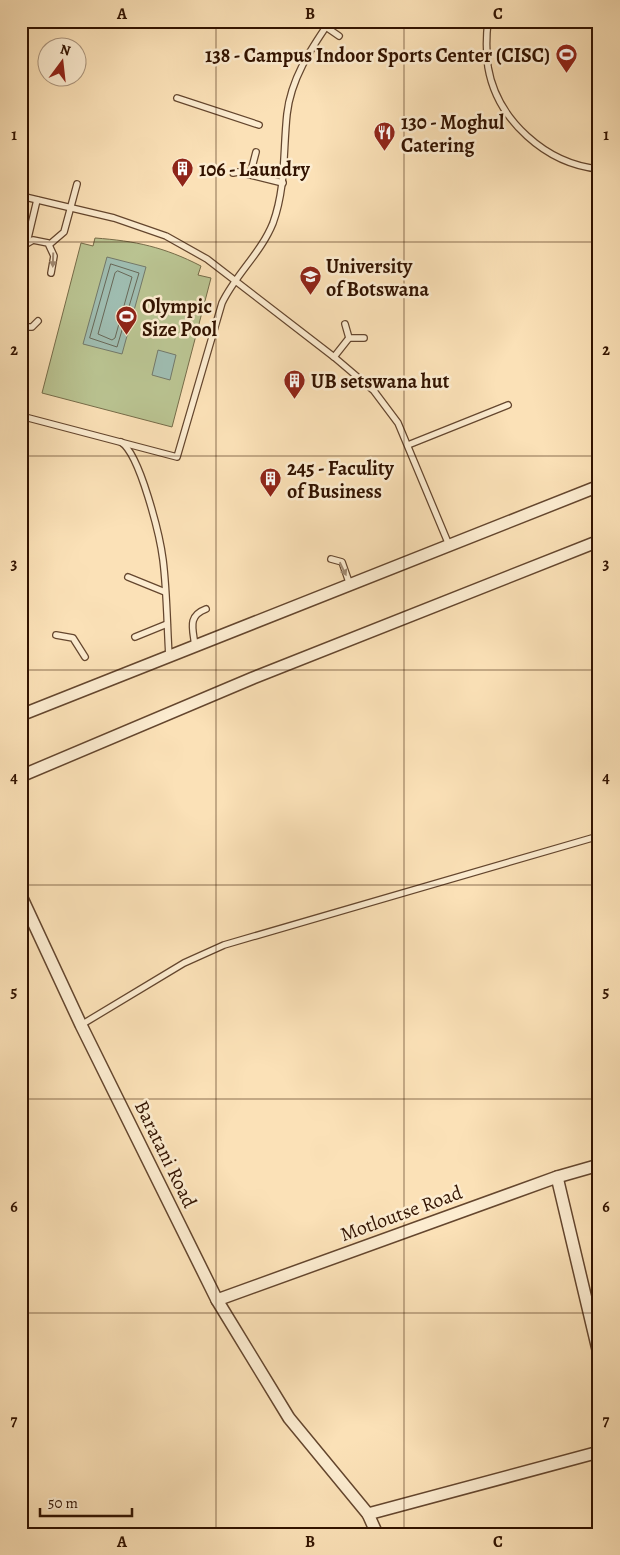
<svg xmlns="http://www.w3.org/2000/svg" width="620" height="1555" font-family="Alegreya,serif">
<rect width="100%" height="100%" fill="#fbe1b7"/>
<filter id="stains"><feTurbulence type="fractalNoise" baseFrequency=".004" numOctaves="4"/><feColorMatrix values="0 0 0 0 .2 0 0 0 0 .09 0 0 0 0 .02 0 0 0 .5 -.17"/></filter>
<radialGradient id="worn" r=".72"><stop offset=".6" stop-color="#630" stop-opacity="0"/><stop offset="1" stop-color="#630" stop-opacity=".3"/></radialGradient>
<!-- green -->
<path fill="#bac492" stroke="#766c49" d="M95,238c41,3 69,9 106,28l-3,9 13,3 -39,149 -130,-34 39,-150 12,3z"/>
<!-- water -->
<g fill="#9fbdb1" stroke="#73796a">
<polygon points="107,257 146,267 122,354 83,344"/>
<polygon points="158,350 176,355 170,380 152,375"/>
</g>
<g fill="none" stroke-linecap="round" stroke-linejoin="round">
<!-- shore -->
<g stroke="#686858" stroke-width="1">
<polygon points="111,264 139,273 117,347 90,338"/>
<polygon points="118,271 132,277 115,338 112,340 98,334 115,273"/>
</g>
<defs>
<g id="service">
<path d="M488,21c-2,16 -2,30 0,46 9,53 58,97 111,102"/>
<polyline points="61,23 61,21"/>
<polyline points="326,27 339,36"/>
<polyline points="177,98 259,125"/>
<polyline points="233,173 238,172 283,183"/>
<polyline points="250,175 256,152"/>
<polyline points="21,196 114,218 166,236 207,259 334,357 374,391 398,423 449,545"/>
<polyline points="27,242 37,200"/>
<polyline points="50,244 64,232 77,184"/>
<polyline points="21,247 33,240 48,243 54,256 51,273"/>
<polyline points="345,324 349,338 364,338"/>
<polyline points="21,327 32,327 38,321"/>
<polyline points="334,357 349,338"/>
<path d="M21,416l156,41 45,-154c14,-29 39,-50 51,-80 13,-36 10,-72 14,-109 4,-35 23,-64 43,-93"/>
<path d="M121,442c19,12 39,94 42,118 4,32 4,65 6,96"/>
<polyline points="408,445 508,405"/>
<polyline points="331,559 342,562 350,585"/>
<polyline points="128,577 165,592"/>
<polyline points="56,635 73,638 85,657"/>
<polyline points="135,637 167,624"/>
<path d="M195,646c-2,-17 -8,-30 11,-37"/>
<polyline points="81,1025 184,963 224,945 599,836"/>
</g>
<g id="minor">
<polyline points="21,715 599,486"/>
<polyline points="21,776 253,678 599,541"/>
<polyline points="21,896 81,1025 217,1300 289,1418 368,1514 377,1534"/>
<polyline points="557,1177 599,1354"/>
<polyline points="217,1300 557,1177 599,1165"/>
<polyline points="368,1514 599,1452"/>
</g>
</defs>
<!-- service casing -->
<use href="#service" stroke="#64462e" stroke-width="8"/>
<!-- minor casing -->
<use href="#minor" stroke="#64462e" stroke-width="14"/>
<!-- service -->
<use href="#service" stroke="#fcecd0" stroke-width="5.5"/>
<!-- minor -->
<use href="#minor" stroke="#fcecd0" stroke-width="11"/>
</g>
<!-- one-way arrows -->
<defs><path id="oneway-solid" d="M-6-.8H1V-3.2L6.5 0L1 3.2V.8H-6Z" transform="scale(1.25)"/></defs>
<g fill="#a18a72">
<use href="#oneway-solid" transform="translate(53 260) rotate(92)"/>
<use href="#oneway-solid" transform="translate(343 569) rotate(64)"/>
</g>
<!-- grid -->
<path fill="none" stroke="#321300" stroke-width="1" stroke-opacity="0.55" d="M216,21v1513M404,21v1513M21,242h578M21,456h578M21,670h578M21,885h578M21,1099h578M21,1313h578"/>
<!-- icons -->
<defs>
<symbol id="stadium-pin" viewBox="-11 -11 22 30"><path d="M0 17L-7.5 6A9.5 9.5 0 1 1 7.5 6Z" fill="#8f2418" stroke="#fcecd0"/><path d="M0-5a6.5 5 0 1 0 0 10a6.5 5 0 1 0 0-10ZM-3.5-1.8h7v3.6h-7Z" fill="#fff"/></symbol>
<symbol id="restaurant-pin" viewBox="-11 -11 22 30"><path d="M0 17L-7.5 6A9.5 9.5 0 1 1 7.5 6Z" fill="#8f2418" stroke="#fcecd0"/><path d="M-5-6h1v4h1v-4h1v4h1v-4h1v5L-1.5 .5V6h-2V.5L-5-1ZM5-6V6H3V1.5H1.5Q1.5-4 5-6Z" fill="#fff"/></symbol>
<symbol id="building-pin" viewBox="-11 -11 22 30"><path d="M0 17L-7.5 6A9.5 9.5 0 1 1 7.5 6Z" fill="#8f2418" stroke="#fcecd0"/><path d="M-4-6H4V6H1V3H-1V6H-4ZM-2.5-4.3h1.7v1.8h-1.7ZM.8-4.3h1.7v1.8H.8ZM-2.5-1h1.7V.8h-1.7ZM.8-1h1.7V.8H.8Z" fill="#fff"/></symbol>
<symbol id="university-pin" viewBox="-11 -11 22 30"><path d="M0 17L-7.5 6A9.5 9.5 0 1 1 7.5 6Z" fill="#8f2418" stroke="#fcecd0"/><path d="M0-5L7-2L0 1L-7-2ZM-4 1L0 2.5L4 1V4Q0 6-4 4Z" fill="#fff"/></symbol>
</defs>
<g fill-rule="evenodd">
<use href="#stadium-pin" x="554" y="42" width="25" height="34"/>
<use href="#restaurant-pin" x="372" y="120" width="25" height="34"/>
<use href="#building-pin" x="170" y="156" width="25" height="34"/>
<use href="#university-pin" x="298" y="264" width="25" height="34"/>
<use href="#stadium-pin" x="114" y="304" width="25" height="34"/>
<use href="#building-pin" x="282" y="368" width="25" height="34"/>
<use href="#building-pin" x="258" y="466" width="25" height="34"/>
</g>
<g text-anchor="middle" stroke-width="5" stroke-linejoin="round" paint-order="stroke">
<!-- poi labels -->
<g font-size="20" font-weight="bold" fill="#321300" stroke="#fcecd0" text-anchor="start">
<text x="550" y="62" text-anchor="end">138 - Campus Indoor Sports Center (CISC)</text>
<text x="401" y="129">130 - Moghul<tspan x="401" dy="23">Catering</tspan></text>
<text x="199" y="176">106 - Laundry</text>
<text x="326" y="273">University<tspan x="326" dy="23">of Botswana</tspan></text>
<text x="142" y="313">Olympic<tspan x="142" dy="23">Size Pool</tspan></text>
<text x="311" y="388">UB setswana hut</text>
<text x="287" y="475">245 - Faculity<tspan x="287" dy="23">of Business</tspan></text>
</g>
<!-- street labels -->
<g font-size="20" fill="#321300" stroke="#fcecd0">
<text transform="translate(166 1154) rotate(64)" y="7">Baratani Road</text>
<text transform="translate(401 1213) rotate(-20)" y="7">Motloutse Road</text>
</g>
</g>
<!-- margin -->
<rect width="620" height="1555" fill="none" stroke="#fbe1b7" stroke-width="55"/>
<!-- north arrow -->
<g transform="translate(62 62) rotate(15)"><circle r="24" fill="#fcecd0" stroke="#ab957d"/>
<path d="M0-4L9 19L0 12L-9 19Z" fill="#8f2418"/>
<text y="-8" font-size="14" font-weight="bold" text-anchor="middle" fill="#321300">N</text>
</g>
<!-- scale -->
<path d="M40 1508v8h92v-8" fill="none" stroke="#321300" stroke-width="2.5"/>
<text x="48" y="1508" font-size="15" fill="#321300" stroke="#fcecd0" stroke-width="4" paint-order="stroke">50 m</text>
<rect x="28" y="28" width="564" height="1500" fill="none" stroke="#321300" stroke-width="2"/>
<g font-size="16" text-anchor="middle" font-weight="bold" fill="#321300">
<text x="122" y="19">A</text>
<text x="310" y="19">B</text>
<text x="498" y="19">C</text>
<text x="14" y="140">1</text>
<text x="606" y="140">1</text>
<text x="14" y="355">2</text>
<text x="606" y="355">2</text>
<text x="14" y="569">3</text>
<text x="606" y="569">3</text>
<text x="14" y="783">4</text>
<text x="606" y="783">4</text>
<text x="14" y="997">5</text>
<text x="606" y="997">5</text>
<text x="14" y="1212">6</text>
<text x="606" y="1212">6</text>
<text x="14" y="1426">7</text>
<text x="606" y="1426">7</text>
<text x="122" y="1547">A</text>
<text x="310" y="1547">B</text>
<text x="498" y="1547">C</text>
</g>
<rect width="100%" height="100%" filter="url(#stains)"/>
<rect width="100%" height="100%" fill="url(#worn)"/>
</svg>
